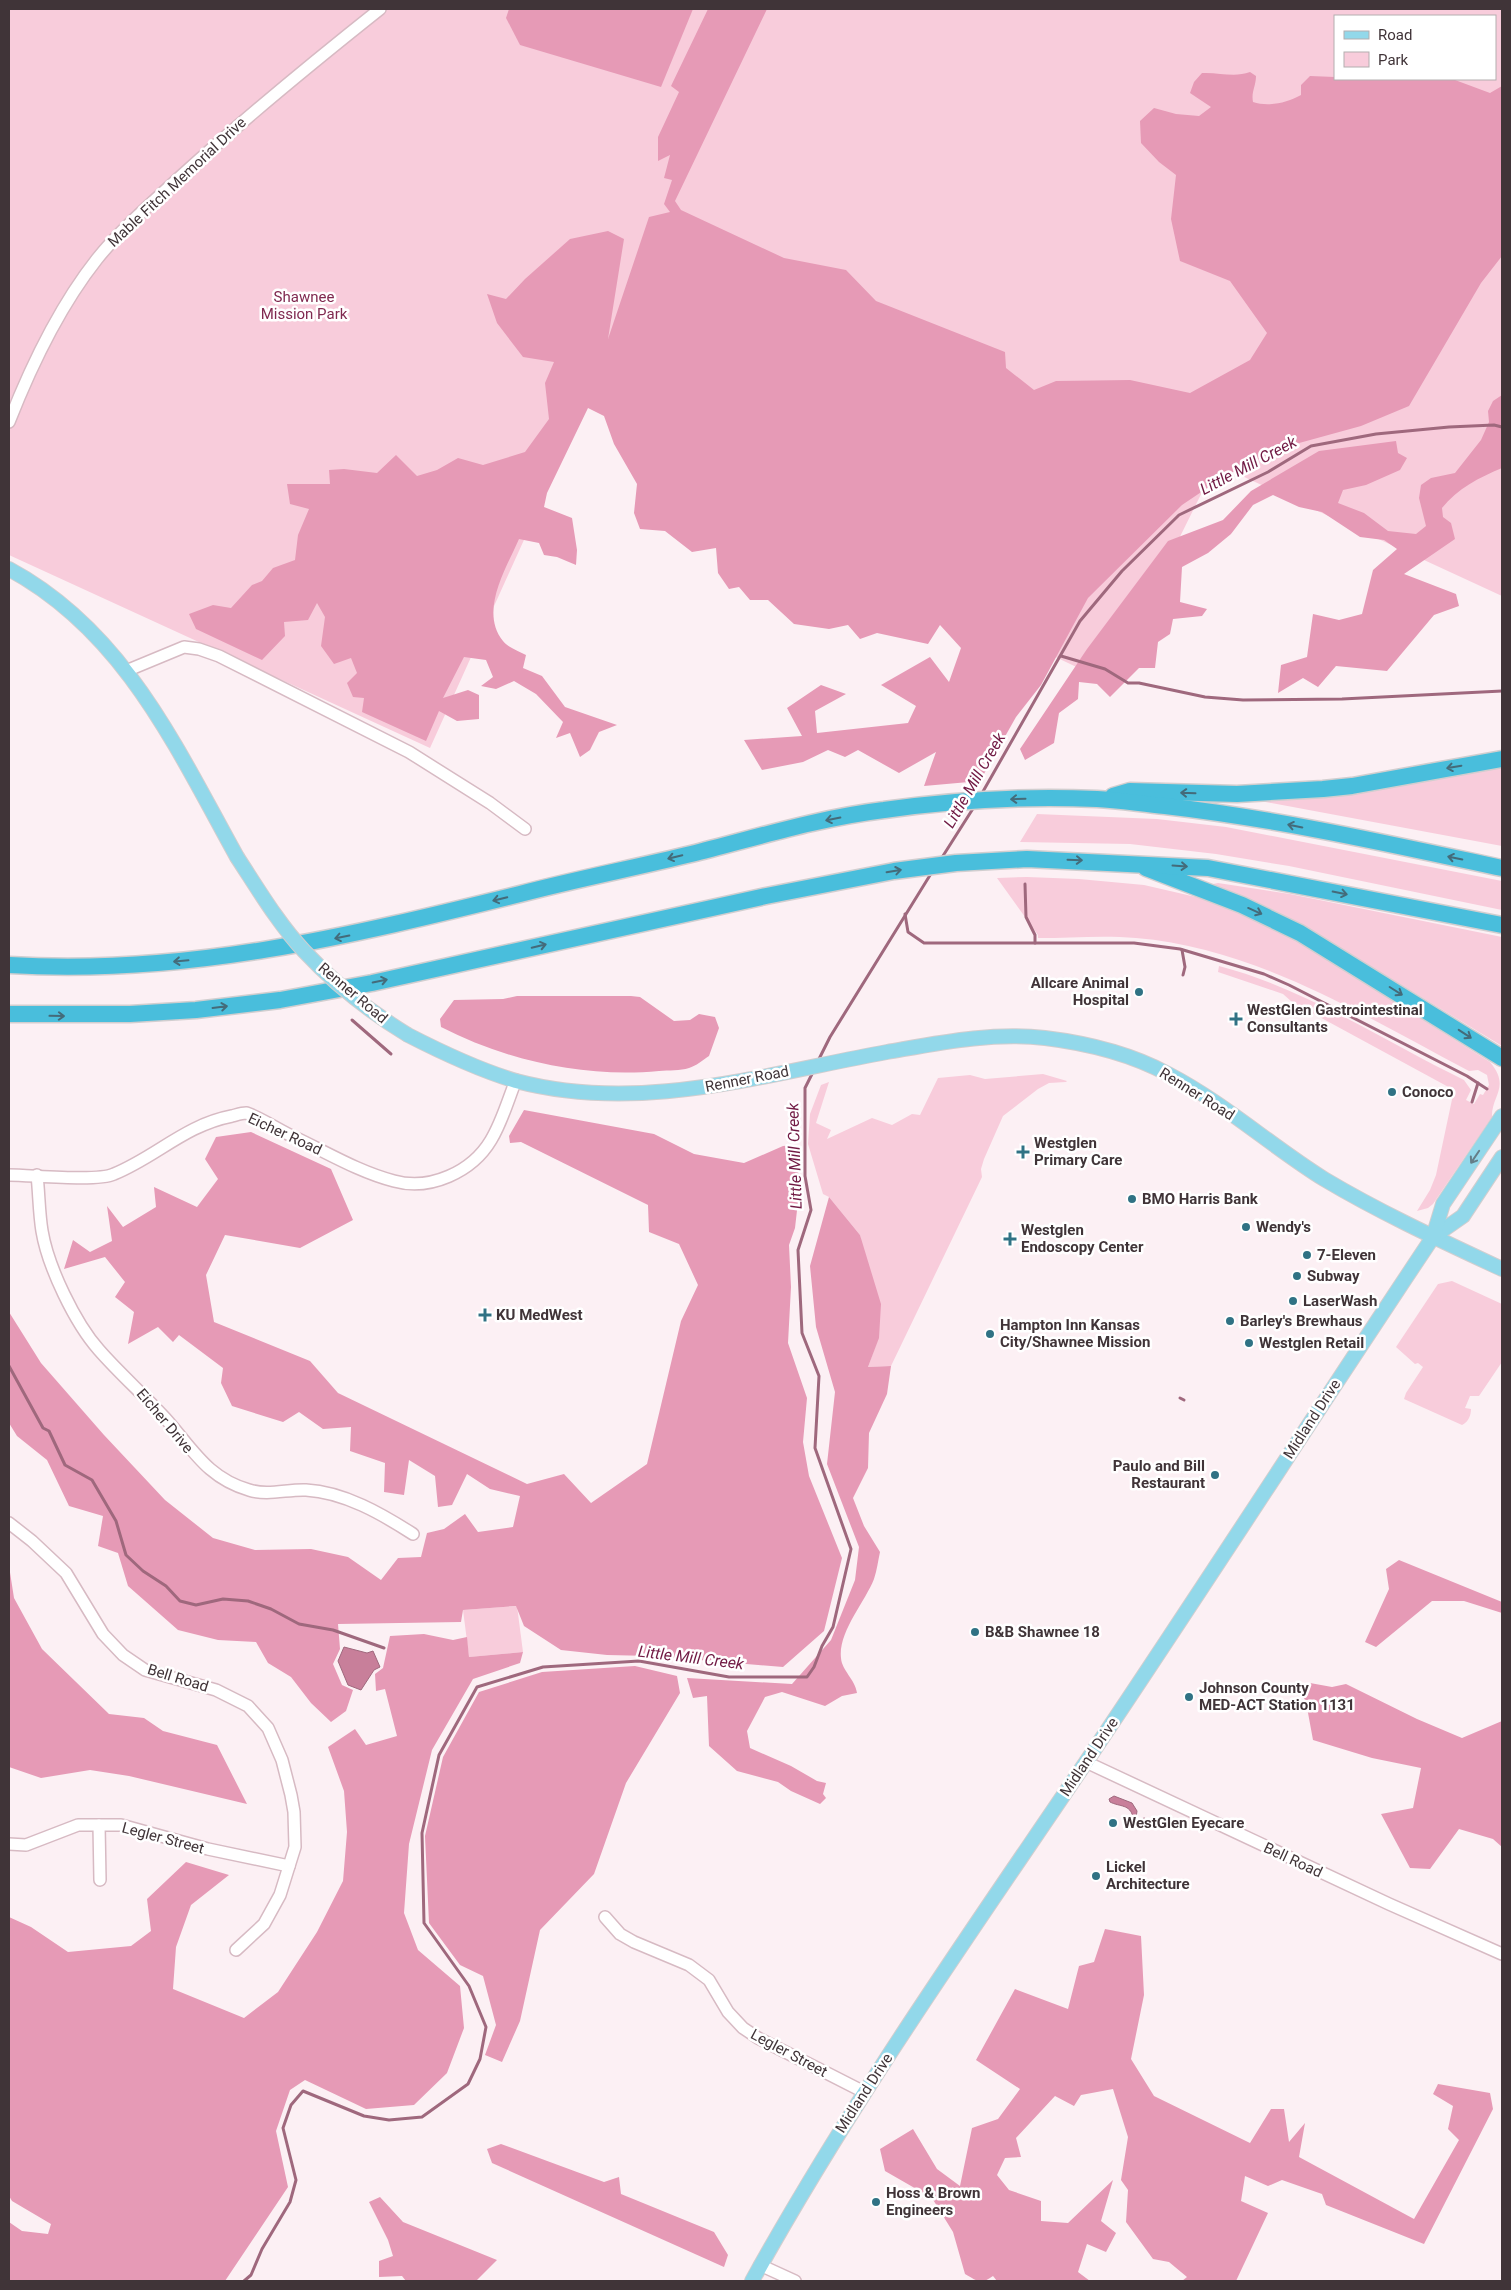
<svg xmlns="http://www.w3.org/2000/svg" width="1511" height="2290" font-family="Roboto,sans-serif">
<rect width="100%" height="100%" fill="#fcf0f4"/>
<!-- green -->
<g fill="#f8ccdb" fill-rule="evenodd">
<path d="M9,9h1493v587l-286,-132 -108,218 -141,-67 -369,-239 -168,372 -421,-193zM1335,16h160v63h-160z"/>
<polygon points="1502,765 1502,846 1255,800"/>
<polygon points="1037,814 1157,819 1226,827 1502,881 1502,910 1289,866 1216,854 1130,844 1020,842"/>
<path d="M1027,877l52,2 65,6 52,12 46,16 40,18 208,131c21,25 1,34 2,55l-59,87 -5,4 -11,3 13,-21 6,-15 18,-85 -162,-88 -9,-8 -65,-22 1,-6c83,21 167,76 245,114l7,10 -5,10 8,4 6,-10 3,1 6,-10 -2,-10 -9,-5 -9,1c-105,-55 -212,-123 -333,-133 -32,-3 -66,0 -98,0v-3l-41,-57z"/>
<polygon points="1218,883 1290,894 1502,937 1502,1046 1309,929 1276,911 1213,886 1213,884"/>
<polygon points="1043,1074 1067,1081 1066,1082 1049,1083 1038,1089 1003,1116 984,1159 981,1169 982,1177 891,1366 868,1367 878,1339 860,1235 829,1197 823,1194 808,1144 810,1114 821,1085 829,1082 816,1123 831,1130 827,1139 872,1118 892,1125 912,1114 920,1115 938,1078 970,1075 985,1079"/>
<path d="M1452,1281l50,23v58l-23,34h-9l-5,12 6,1c0,7 -3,13 -9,16l-58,-26 2,-6 17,-26 -5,-4 -3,1 -19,-17 42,-63z"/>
<polygon points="517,1606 523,1652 469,1657 463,1610"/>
</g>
<!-- forest -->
<g fill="#e69ab6">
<polygon points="509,9 693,9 661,87 520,45 506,18"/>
<path d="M708,9h59l-92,192 6,9 103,48 62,12 30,31 129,51 1,16 28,22 22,-9 74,-1 60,13 60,-33 17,-27 -37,-52 -50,-20 -9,-42 5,-44 -17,-13 -18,-19 -1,-22 14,-13 22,6 23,2 12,-9 -21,-14 4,-11 8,-9c17,-1 32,5 48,-1l6,4c0,10 -5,16 -3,26 15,5 34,1 48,-7v-10l9,-9 25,1v2l120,1 35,13 12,-7v170l-21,27 -72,123 -48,20 -80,22 -56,28 -43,29 -94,93 -47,87 -25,32 -36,64 -56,5 12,-34 -37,21 -41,-23 -13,7 -17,-7 -25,12 -41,8 -18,-30 58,-4 -15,-28 34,-23 25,9 -31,17 2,22 91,-10 8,-17 -35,-21 49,-28 19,25 12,-34 -21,-23 -12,19 -51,-11 -17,6 -12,-14 -19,4 -35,-5 -26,-24h-18l-11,-13 -10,2 -11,-16 -2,-25 -24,4 -27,-21 -25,-2 -6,-16 3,-29 -23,-40 -10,-28 -16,-8 -41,85 -3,14 28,11 5,32 -1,15 -19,-8 -13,-2 -5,-12 -20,-4c-13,30 -40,72 -16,102 4,6 16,10 23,14l-3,13 19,8 23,31 52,18 -18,7 -9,18 -10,7 -10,-24 -14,5 7,-16 -27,-28 -22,-13 -18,8 -15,-3 12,-9 -7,-17 -22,-3 -21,41 25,-8 11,5v24l-22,2 -18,-10 -13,30 -64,-29 2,-14 -11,-1 -6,-14 10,-10 -6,-15 -17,6 -13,-18 4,-29 -8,-14 -9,17 -24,2 1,14 -23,24 -66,-31 -7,-15 24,-9 18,3 21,-23 10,-4 11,-13 22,-8 3,-25 11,-26 -19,-5 -3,-20h43l-1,-14 15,-1 33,4 19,-18 21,21 20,-6 21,-12 25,7 42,-13 24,-33 -4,-36 9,-21 -31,-5 -26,-34 -10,-29 19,5 19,-20 45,-40 38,-8 16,8 -16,100 41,-122 21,-5 -6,-8 8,-24 -8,-2 6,-23 -12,6v-24l21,-45 -8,-6z"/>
<path d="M1502,395v73c-22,9 -45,21 -60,40l1,9 8,6 4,16 -51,35 52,20 3,12 -25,9 -47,56 -51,-5 -18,21 -15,-9 -25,15 3,-28 26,-8 6,-43 26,6 23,-6 11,-44 24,-21 -13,-9 -24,-3 -38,-25 -23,-5 -26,-12 -20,10 -22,29 -23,19 -26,14 -2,35 27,7 -5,7 -29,3 -3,15 -12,8 -3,26h-16l-29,29 -13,-13 -18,-2 -1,17 -19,14 -5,30 -29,17 -5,-11 67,-100 81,-108 55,-21 28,-29 68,-40 77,-10 2,12 9,5 -7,12 -34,15 -23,5 -5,13 26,10 24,18 28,3 10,-8 -7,-28 2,-13 10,-7 24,-5 26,-33 8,-18 -1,-11 5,-10z"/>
<path d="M517,996h114l9,1 34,24 16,-1 9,-6 16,3 4,11 -10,28c-6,4 -13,10 -20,12 -9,3 -20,2 -30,3 -74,7 -152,-10 -218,-44l-1,-8 14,-19 49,-1z"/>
<polygon points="524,1110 654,1134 694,1154 744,1163 783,1146 794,1145 800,1184 795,1228 789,1245 791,1287 788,1343 807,1398 803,1442 809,1476 842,1558 824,1631 783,1667 652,1656 607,1655 561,1650 524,1626 516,1606 463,1610 461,1622 338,1624 340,1649 333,1664 342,1685 353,1690 346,1711 331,1722 311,1703 291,1677 268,1663 256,1642 218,1640 178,1630 128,1586 118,1553 98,1546 103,1516 69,1506 47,1460 17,1436 9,1423 9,1312 41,1363 104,1435 165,1500 213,1538 255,1550 311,1549 348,1557 381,1580 398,1558 421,1557 427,1533 444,1529 465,1514 478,1532 513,1527 520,1496 490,1489 467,1474 452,1505 438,1507 435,1476 409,1460 404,1495 384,1492 385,1463 350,1451 351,1427 323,1429 299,1412 283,1422 232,1406 221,1383 223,1368 179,1335 173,1342 158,1327 128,1344 134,1312 115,1297 125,1282 105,1257 64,1269 73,1240 90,1252 112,1241 107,1206 123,1227 156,1207 154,1187 197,1207 218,1179 205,1159 216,1137 251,1132 331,1169 353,1220 300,1248 225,1235 206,1275 214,1322 310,1361 338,1393 527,1484 564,1474 591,1503 647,1464 681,1321 698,1285 679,1244 649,1232 648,1205 521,1142 510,1143 509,1136"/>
<path d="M829,1197l31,38 21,69 -2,34 -11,29 23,-1 -4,28 -18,39 -1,35 -15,30 11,28 16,26c-2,9 -3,18 -6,27 -9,23 -36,53 -33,79 1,13 14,21 16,35l-15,3 -17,10 -43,-14 -17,5 -18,34 3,17 41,18 26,15 9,2 -3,11 3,4 -6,6 -29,-13 -13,-9 -41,-11 -28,-25 -2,-50 -14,2 -6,-20 105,6 39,-44 24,-60 4,-33 -32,-83 8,-72 -19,-65 -6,-61z"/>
<polygon points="1399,1560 1502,1602 1502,1613 1464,1601 1432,1601 1376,1647 1365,1642 1389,1589 1386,1569"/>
<polygon points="9,1566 14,1598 42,1649 109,1714 144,1718 163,1731 217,1745 247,1804 129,1776 90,1770 41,1778 9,1767"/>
<polygon points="424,1634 453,1640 467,1637 469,1657 523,1652 520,1663 473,1679 432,1750 409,1844 404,1913 418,1950 460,1986 464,2028 447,2073 414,2105 366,2109 305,2080 290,2090 276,2131 288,2187 225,2281 9,2281 9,2222 22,2231 48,2234 51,2224 12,2201 9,2196 9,1917 31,1927 68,1952 131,1946 151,1931 147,1899 186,1862 229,1875 191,1905 176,1947 173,1989 244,2018 278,1992 317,1932 343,1881 347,1832 344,1791 328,1747 355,1729 366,1745 397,1736 385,1689 376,1691 375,1674 383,1668 390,1636"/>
<polygon points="635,1666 677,1676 680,1693 626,1783 594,1874 540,1930 520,2021 502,2062 485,2055 496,2025 483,1976 460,1965 429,1923 425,1836 443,1757 479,1692 542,1672"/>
<polygon points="1310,1683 1332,1687 1346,1684 1417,1719 1462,1738 1502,1721 1502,1847 1493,1839 1459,1829 1430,1869 1410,1868 1381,1814 1413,1808 1421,1768 1372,1758 1313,1740 1306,1702 1298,1688"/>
<path d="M1105,1929l36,7 3,59 -13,64 23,37 96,47 21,-34h13l5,33 16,-19 -6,34 115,62 45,-79 -11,-11 5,-23 -20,-12 5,-10 52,9 3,16 -69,135 -98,-39 -4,-11 -40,-14 -14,6 -23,-10 -4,25 27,12 -32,68h-54l5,-4 -18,-15 -16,-3 -27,-37 2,-32 -7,-10 7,-43 -15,-48 -32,6 -7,11 -19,-10 -39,42 5,19 -16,1 -8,17 12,15 32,11v20l27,2 45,-43 -12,41 15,12 -10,19 -19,-8 -9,28 12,9h-93l-4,-5c-12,9 -16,5 -28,-2l-12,-42 -21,-34 -47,-27 -5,-22 33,-20 24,40 23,17 12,-58 26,-9 22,-30 -44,-29 39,-71 53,20 11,-43 15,-4z"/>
<polygon points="501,2144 604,2182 619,2177 621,2194 714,2232 728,2255 724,2267 492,2163 487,2149"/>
<polygon points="380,2197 403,2222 497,2260 476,2281 406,2281 402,2276 379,2277 379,2261 393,2256 388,2240 369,2202"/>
</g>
<!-- water -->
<g fill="#c87f9a" stroke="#9f687d">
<polygon points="344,1647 367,1653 373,1651 380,1667 374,1670 361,1690 348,1685 338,1661"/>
<path d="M1114,1796l18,7 5,8 -1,7 -3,-1c-3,-13 -13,-10 -23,-15l-1,-3z"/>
</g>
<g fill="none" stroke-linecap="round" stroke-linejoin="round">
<!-- stream -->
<g stroke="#9f687d" stroke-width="3">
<polyline points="1061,656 1105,669 1128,683 1139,683 1205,697 1243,700 1342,699 1502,691"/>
<polyline points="981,795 1080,621 1122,571 1179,515 1268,472 1311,446 1376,434 1449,427 1494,425 1502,427"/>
<polyline points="941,859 974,807"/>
<polyline points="1025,884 1026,917 1035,935 1035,943"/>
<polyline points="905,914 908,932 924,943 1134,943 1180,949 1264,974 1289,985 1467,1076 1487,1089"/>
<polyline points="1182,950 1185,967 1183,975"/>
<polyline points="352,1020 391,1054"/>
<polyline points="818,1061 830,1037 932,872"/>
<polyline points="1472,1102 1478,1083"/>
<polyline points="9,1366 43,1428 49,1431 65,1465 92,1480 116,1521 126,1555 143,1571 166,1586 180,1601 196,1605 223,1599 248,1601 271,1609 299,1624 333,1630 384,1648"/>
<polyline points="1180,1398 1184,1400"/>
<polyline points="1141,1825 1145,1821 1144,1819"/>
<polyline points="244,2281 251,2275 262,2249 290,2202 296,2180 283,2128 291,2105 303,2091 364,2116 389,2120 422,2117 468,2084 480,2059 486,2027 469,1986 424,1923 422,1833 439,1755 477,1687 543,1667 639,1661 729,1677 807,1677 814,1667 822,1646 833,1627 851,1549 815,1448 819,1376 802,1333 798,1250 811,1210 805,1176 805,1088 813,1072"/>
</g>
<defs>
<g id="minor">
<path d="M9,422c22,-56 50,-115 88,-163 24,-30 55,-56 83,-82 65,-59 132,-114 200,-168"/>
<polyline points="126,671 184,647 199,649 219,656 409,752 490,803 525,829"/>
<path d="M9,1175c23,0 88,7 105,-1 42,-17 71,-49 118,-58 4,-1 10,-3 14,-3 8,1 38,20 48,24 32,15 65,35 100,44 36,10 78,-9 97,-41 11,-18 17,-40 25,-60"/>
<path d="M37,1175c2,18 2,38 5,56 6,36 33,92 57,119 21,24 45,45 66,68 27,30 42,60 84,72 19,6 39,-1 57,0 38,2 76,24 107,44"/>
<polyline points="9,1523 32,1541 66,1573 103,1634 123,1655 145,1670 216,1690 248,1706 268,1728 282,1760 291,1795 294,1812 295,1847 280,1895 264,1924 236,1950"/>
<polyline points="1086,1762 1389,1904 1502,1954"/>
<polyline points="99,1825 100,1880"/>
<polyline points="9,1844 26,1845 78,1825 121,1825 208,1849 289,1866"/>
<polyline points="605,1917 620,1934 634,1942 689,1965 709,1980 728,2012 743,2028 758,2038 864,2092"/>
<polyline points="760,2265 795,2281"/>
</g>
<g id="major">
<path d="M9,569c115,62 167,178 228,288"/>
<path d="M408,1035c35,18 71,35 108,46 125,33 249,-7 371,-29 52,-9 104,-20 158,-14 41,5 86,16 123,36 56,29 103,72 156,105 57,34 118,62 178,90"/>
<polyline points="1433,1237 1463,1216 1502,1157"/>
<path d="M752,2281c99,-179 217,-346 332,-516 118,-175 232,-353 349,-528l10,-33 59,-88"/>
</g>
<g id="highway">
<polyline points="1113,796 1130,791 1237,794 1323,789 1352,786 1502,759"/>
<polyline points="1146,868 1242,905 1300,933 1502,1058"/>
<path d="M9,965c177,11 341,-29 511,-71 57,-15 114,-26 171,-40 64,-16 127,-36 193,-44 69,-10 142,-14 213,-11 22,1 45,5 68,7 114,13 225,38 337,62"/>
<polyline points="9,1014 130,1014 196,1010 280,1000 372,983 766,896 894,871 956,863 1027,859 1208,868 1502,925"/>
</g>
</defs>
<!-- minor casing -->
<use href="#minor" stroke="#d7bac3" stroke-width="14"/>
<!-- major casing -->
<use href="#major" stroke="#d1cecf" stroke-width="16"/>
<!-- highway casing -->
<use href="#highway" stroke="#d1cecf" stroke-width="19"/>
<!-- minor -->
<use href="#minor" stroke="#fff" stroke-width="11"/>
<!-- major -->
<use href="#major" stroke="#92d8ea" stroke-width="14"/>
<!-- highway -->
<use href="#highway" stroke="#49bedc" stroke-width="16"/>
<defs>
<path id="major-bridge" d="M237,857c21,32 41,66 67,94 31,33 66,61 104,84"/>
</defs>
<!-- major-bridge casing -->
<use href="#major-bridge" stroke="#d1cecf" stroke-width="16" stroke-linecap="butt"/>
<!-- major-bridge -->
<use href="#major-bridge" stroke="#92d8ea" stroke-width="14"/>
</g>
<!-- one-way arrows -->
<defs><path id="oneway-shaft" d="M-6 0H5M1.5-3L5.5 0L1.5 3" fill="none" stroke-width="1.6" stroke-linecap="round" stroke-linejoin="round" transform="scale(1.25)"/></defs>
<g stroke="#446b7a">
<use href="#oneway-shaft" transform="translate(1454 767) rotate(170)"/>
<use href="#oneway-shaft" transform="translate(1188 793) rotate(-178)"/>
<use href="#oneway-shaft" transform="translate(1018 799) rotate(178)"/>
<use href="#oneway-shaft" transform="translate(833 819) rotate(169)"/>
<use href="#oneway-shaft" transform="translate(1295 826) rotate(-169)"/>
<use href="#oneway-shaft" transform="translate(675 857) rotate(167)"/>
<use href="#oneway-shaft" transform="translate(1455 858) rotate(-168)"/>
<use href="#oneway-shaft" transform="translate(1075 860) rotate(2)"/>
<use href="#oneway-shaft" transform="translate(1180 866) rotate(4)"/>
<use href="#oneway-shaft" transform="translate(894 871) rotate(-9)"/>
<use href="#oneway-shaft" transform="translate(1340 893) rotate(11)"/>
<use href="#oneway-shaft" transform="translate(500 899) rotate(166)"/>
<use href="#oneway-shaft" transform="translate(1255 911) rotate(24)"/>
<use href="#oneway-shaft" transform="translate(342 937) rotate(169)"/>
<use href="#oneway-shaft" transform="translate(539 946) rotate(-13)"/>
<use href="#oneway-shaft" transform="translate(181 961) rotate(175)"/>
<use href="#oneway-shaft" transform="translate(380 981) rotate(-12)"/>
<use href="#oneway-shaft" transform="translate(1396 991) rotate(32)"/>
<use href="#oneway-shaft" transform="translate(220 1007) rotate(-7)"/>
<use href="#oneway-shaft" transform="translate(57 1016) rotate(1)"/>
<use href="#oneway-shaft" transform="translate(1465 1034) rotate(33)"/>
</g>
<use stroke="#657e88" href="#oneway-shaft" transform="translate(1475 1157) rotate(124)"/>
<!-- markers -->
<g fill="#307284" stroke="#fff" stroke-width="2">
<circle cx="1139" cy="992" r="5"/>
<path d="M1233.5 1011.5h5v5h5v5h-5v5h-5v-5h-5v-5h5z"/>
<circle cx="1392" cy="1092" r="5"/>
<path d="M1020.5 1144.5h5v5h5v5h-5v5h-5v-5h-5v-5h5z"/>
<circle cx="1132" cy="1199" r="5"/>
<circle cx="1246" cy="1227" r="5"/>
<path d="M1007.5 1231.5h5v5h5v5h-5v5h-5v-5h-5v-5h5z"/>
<circle cx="1307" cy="1255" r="5"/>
<circle cx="1297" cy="1276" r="5"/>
<circle cx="1293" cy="1301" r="5"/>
<path d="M482.5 1307.5h5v5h5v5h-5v5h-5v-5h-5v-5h5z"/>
<circle cx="1230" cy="1321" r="5"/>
<circle cx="990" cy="1334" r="5"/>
<circle cx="1249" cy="1343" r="5"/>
<circle cx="1215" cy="1475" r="5"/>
<circle cx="975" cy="1632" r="5"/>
<circle cx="1189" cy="1697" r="5"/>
<circle cx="1113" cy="1823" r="5"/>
<circle cx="1096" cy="1876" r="5"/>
<circle cx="876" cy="2202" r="5"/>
</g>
<g text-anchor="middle" stroke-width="5" stroke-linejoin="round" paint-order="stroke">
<!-- street labels -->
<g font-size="15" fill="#403438" stroke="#fff">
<text transform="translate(177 182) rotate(-43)" y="5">Mable Fitch Memorial Drive</text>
<text transform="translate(353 993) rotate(40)" y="5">Renner Road</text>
<text transform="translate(747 1079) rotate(-11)" y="5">Renner Road</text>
<text transform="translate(1197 1094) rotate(32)" y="5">Renner Road</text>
<text transform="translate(285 1134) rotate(25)" y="5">Eicher Road</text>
<text transform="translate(1312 1419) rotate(-57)" y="5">Midland Drive</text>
<text transform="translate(165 1421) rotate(50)" y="5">Eicher Drive</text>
<text transform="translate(178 1678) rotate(17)" y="5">Bell Road</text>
<text transform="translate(1089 1757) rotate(-56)" y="5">Midland Drive</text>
<text transform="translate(163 1838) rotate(15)" y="5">Legler Street</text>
<text transform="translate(1293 1860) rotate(25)" y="5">Bell Road</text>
<text transform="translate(789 2053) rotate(28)" y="5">Legler Street</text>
<text transform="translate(864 2093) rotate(-57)" y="5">Midland Drive</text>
</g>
<!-- park labels -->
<g font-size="15" fill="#802950" stroke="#fff">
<text x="304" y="302">Shawnee<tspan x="304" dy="17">Mission Park</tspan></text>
</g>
<!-- poi labels -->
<g font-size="15" font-weight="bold" fill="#403438" stroke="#fff" text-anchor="start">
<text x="1129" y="988" text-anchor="end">Allcare Animal<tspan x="1129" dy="17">Hospital</tspan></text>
<text x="1247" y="1015">WestGlen Gastrointestinal<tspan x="1247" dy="17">Consultants</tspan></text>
<text x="1402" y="1097">Conoco</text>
<text x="1034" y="1148">Westglen<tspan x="1034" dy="17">Primary Care</tspan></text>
<text x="1142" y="1204">BMO Harris Bank</text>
<text x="1256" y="1232">Wendy's</text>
<text x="1021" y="1235">Westglen<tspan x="1021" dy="17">Endoscopy Center</tspan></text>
<text x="1317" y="1260">7-Eleven</text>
<text x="1307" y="1281">Subway</text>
<text x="1303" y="1306">LaserWash</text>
<text x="496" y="1320">KU MedWest</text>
<text x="1240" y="1326">Barley's Brewhaus</text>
<text x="1000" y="1330">Hampton Inn Kansas<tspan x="1000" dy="17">City/Shawnee Mission</tspan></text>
<text x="1259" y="1348">Westglen Retail</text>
<text x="1205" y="1471" text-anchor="end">Paulo and Bill<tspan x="1205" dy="17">Restaurant</tspan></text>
<text x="985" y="1637">B&amp;B Shawnee 18</text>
<text x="1199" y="1693">Johnson County<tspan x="1199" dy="17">MED-ACT Station 1131</tspan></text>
<text x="1123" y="1828">WestGlen Eyecare</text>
<text x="1106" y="1872">Lickel<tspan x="1106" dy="17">Architecture</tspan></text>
<text x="886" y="2198">Hoss &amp; Brown<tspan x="886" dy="17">Engineers</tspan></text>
</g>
<!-- water labels -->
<g font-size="16" font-style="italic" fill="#711a44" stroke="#fff">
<text transform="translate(1248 465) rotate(-28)" y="6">Little Mill Creek</text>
<text transform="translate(974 780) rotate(-60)" y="6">Little Mill Creek</text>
<text transform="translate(794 1156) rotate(-92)" y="6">Little Mill Creek</text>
<text transform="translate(691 1657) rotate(7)" y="6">Little Mill Creek</text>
</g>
</g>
<!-- border -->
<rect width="1511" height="2290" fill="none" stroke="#403438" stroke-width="20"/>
<!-- legend -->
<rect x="1334" y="15" width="162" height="65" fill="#ffffff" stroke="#b3aeaf"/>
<rect x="1344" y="31" width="25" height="8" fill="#92d8ea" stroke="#b3aeaf"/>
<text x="1378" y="40" font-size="15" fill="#403438">Road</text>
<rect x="1344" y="52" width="25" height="15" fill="#f8ccdb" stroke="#b3aeaf"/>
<text x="1378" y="65" font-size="15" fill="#403438">Park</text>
</svg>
